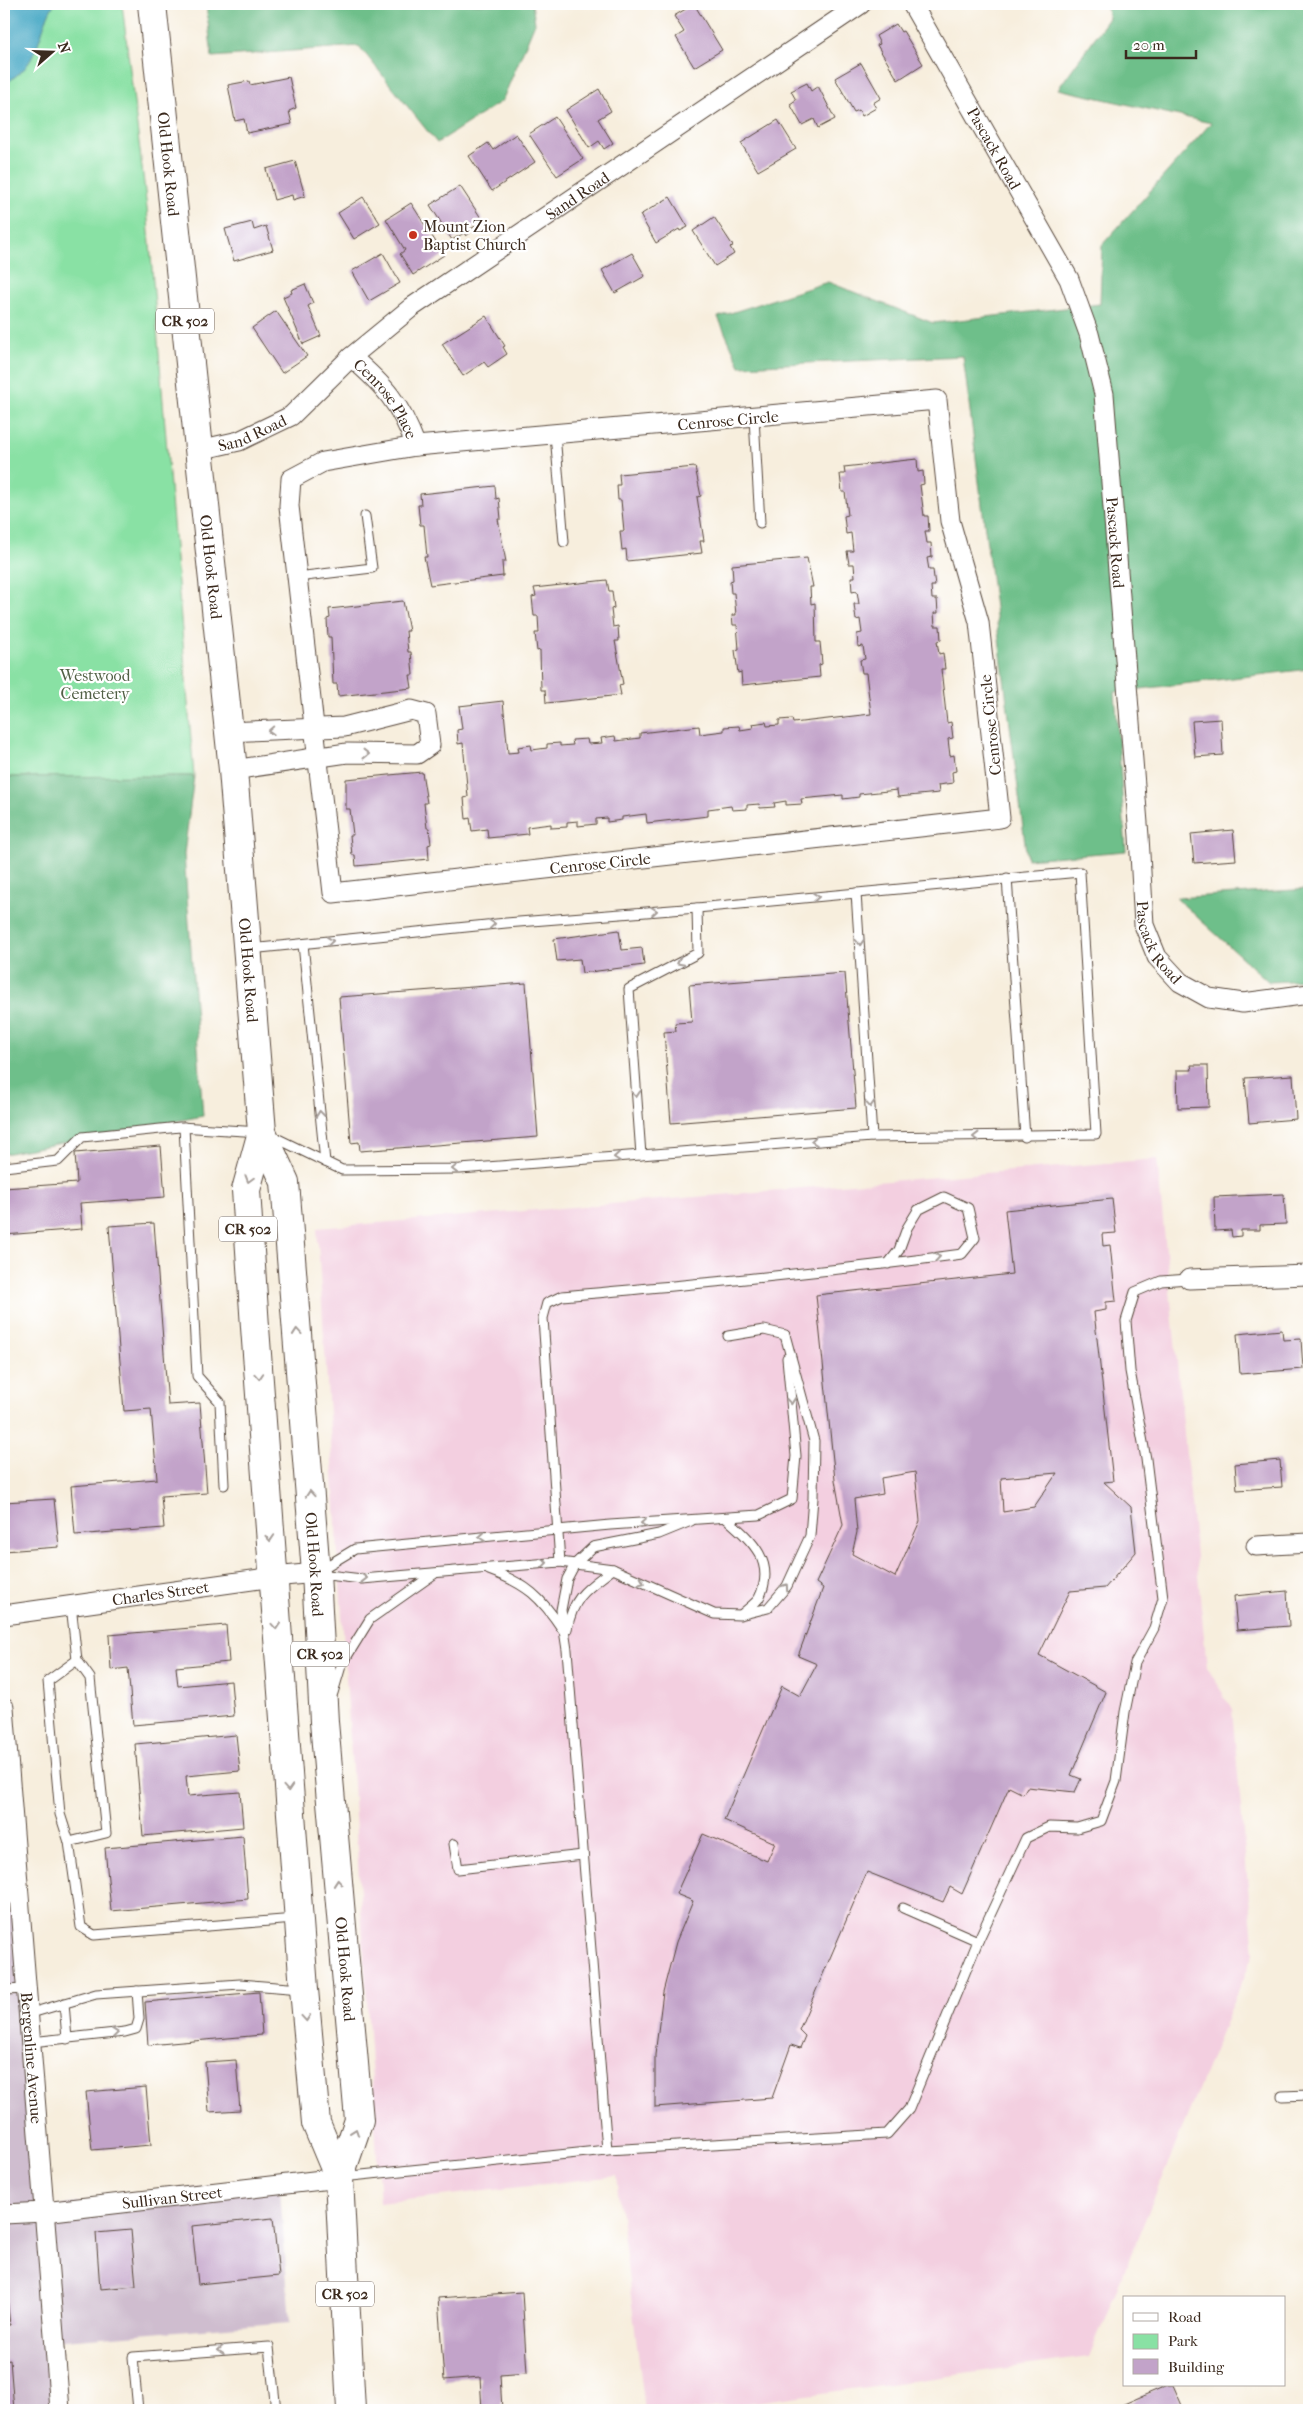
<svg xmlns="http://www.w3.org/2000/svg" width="1313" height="2414" font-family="'IM FELL French Canon',serif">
<rect width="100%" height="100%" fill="#fff"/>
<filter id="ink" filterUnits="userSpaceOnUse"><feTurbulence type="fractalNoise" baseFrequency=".02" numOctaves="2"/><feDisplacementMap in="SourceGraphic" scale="10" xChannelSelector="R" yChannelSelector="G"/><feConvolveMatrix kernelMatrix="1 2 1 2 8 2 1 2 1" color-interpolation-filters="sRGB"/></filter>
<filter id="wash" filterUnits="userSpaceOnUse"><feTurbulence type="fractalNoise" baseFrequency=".0096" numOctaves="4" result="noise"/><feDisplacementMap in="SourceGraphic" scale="20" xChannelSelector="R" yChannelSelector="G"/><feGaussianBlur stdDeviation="1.12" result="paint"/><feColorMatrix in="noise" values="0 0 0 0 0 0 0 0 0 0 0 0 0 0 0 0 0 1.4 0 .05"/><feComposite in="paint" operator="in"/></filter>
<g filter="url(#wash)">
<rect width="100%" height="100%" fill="#f7eedd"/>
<!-- built -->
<polygon fill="#f3cfe0" points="1157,1159 1207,1667 1232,1709 1254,1953 1089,2357 697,2410 645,2410 616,2176 380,2203 317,1228"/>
<!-- industrial -->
<polygon fill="#cfbdcf" points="4,1656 48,2207 279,2177 290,2322 52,2341 58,2410 4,2410"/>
<!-- green -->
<polygon fill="#89e1a4" stroke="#628661" points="4,4 122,4 147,208 194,776 4,777"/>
<!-- forest -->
<g fill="#6ebf8a" stroke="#547454">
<polygon points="206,4 532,4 535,23 502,101 437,143 359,46 212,57"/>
<polygon points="1106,4 1309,4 1309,669 1115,692 1126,851 1027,859 963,356 740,366 718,317 828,282 933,323 1100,304 1102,245 1211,123 1058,89 1109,18"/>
<polygon points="194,776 184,854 203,1116 4,1154 4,777"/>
<polygon points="1309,889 1309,980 1269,982 1176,898"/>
</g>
<!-- water -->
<path fill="#44a7c4" stroke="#406871" d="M4,4h50c-12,19 -14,46 -29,64 -6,6 -15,12 -21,18z"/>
<g id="blocks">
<!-- building -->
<g fill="#c2a3c9" fill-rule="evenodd">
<polygon points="694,4 722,50 694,67 676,37 684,32 674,16"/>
<polygon points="896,24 901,32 903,31 923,64 898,80 877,45 880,44 876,36"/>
<polygon points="861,63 881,98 873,103 876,108 862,116 859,110 854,112 835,78"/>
<polygon points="289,77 296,108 289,111 292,124 247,133 244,119 235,121 228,85 249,81 250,85"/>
<polygon points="807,83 811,91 818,86 835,119 818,128 814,119 802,125 790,104 796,100 791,91"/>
<polygon points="599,89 611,111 598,119 613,143 604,149 599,141 589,148 566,110"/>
<polygon points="555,117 583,159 557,176 529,134"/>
<polygon points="778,120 796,149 758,171 741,143"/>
<polygon points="516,134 535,162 492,191 469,156 488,143 493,150"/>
<polygon points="295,161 305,196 293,200 292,195 274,200 266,169"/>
<polygon points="460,186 483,221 469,230 470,233 466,236 464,233 452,240 430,205"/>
<polygon points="363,197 380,223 354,239 338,213"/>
<polygon points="670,197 688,227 680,231 679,229 656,243 640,215"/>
<polygon points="411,203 444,255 413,275 400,254 405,250 386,219"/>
<polygon points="714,217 733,246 730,247 734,254 715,266 693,231"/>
<polygon points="252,222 254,230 266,226 273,250 234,261 225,229"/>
<polygon points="383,253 400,283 369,301 352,271"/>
<polygon points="632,253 645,276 615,293 602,270"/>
<polygon points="305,284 313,303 308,306 321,336 303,344 283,297 292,293 291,290"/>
<polygon points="276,311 307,356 282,373 252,328"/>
<polygon points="486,316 505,346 503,347 507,354 488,367 484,362 463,376 442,344"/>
<polygon points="917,459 918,472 923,471 924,484 920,485 924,516 928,516 929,531 925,531 927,543 931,543 932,557 927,558 929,570 933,570 935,586 931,586 932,599 937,599 938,613 934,613 935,626 940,626 941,640 937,641 939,654 943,653 945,669 941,669 947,723 951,722 953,738 948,739 950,756 954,755 956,771 952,772 953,783 938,785 939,793 898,797 897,790 859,794 859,797 843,799 843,795 801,799 802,804 786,805 786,801 774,803 775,807 760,808 759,804 747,805 747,809 732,810 731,806 708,809 708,816 647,823 646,814 622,817 622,820 607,822 607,818 596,819 596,824 578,826 578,821 567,822 567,827 551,828 551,824 527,827 528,834 488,838 487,829 472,831 470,818 466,819 464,798 468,797 463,743 458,744 457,730 462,729 459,706 503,701 508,753 519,752 518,747 531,745 532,750 547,748 547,744 560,743 560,746 573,745 572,740 587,739 588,744 602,743 601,738 615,736 616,741 640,738 640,733 699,726 700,734 724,731 724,727 739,726 740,730 753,728 752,724 766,722 767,726 779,725 779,720 792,719 793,723 871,714 866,673 862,673 860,660 865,659 863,646 858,647 857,634 862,633 860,619 856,620 854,604 859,604 857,591 852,592 851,577 855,577 854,564 849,564 847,551 853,551 851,533 846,534 844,516 848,515 845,492 842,492 840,474 845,474 844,467"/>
<polygon points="695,467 701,496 697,497 704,541 700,541 702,553 627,561 626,549 622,550 620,531 624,531 621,500 618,500 617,485 620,485 619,474"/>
<polygon points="495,486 496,499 499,498 501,519 498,519 506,562 502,562 503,576 430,585 424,557 427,557 424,525 420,525 418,505 421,505 420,494"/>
<polygon points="807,558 813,587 810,587 811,604 815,603 816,642 820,642 822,664 819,665 820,677 742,685 741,672 738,673 735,650 739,649 737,625 733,625 732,615 736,615 734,593 731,593 730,581 733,580 732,565"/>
<polygon points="607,580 609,591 612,591 614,608 611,609 613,627 618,626 619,641 615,641 623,684 619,685 621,695 546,703 545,690 541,690 540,650 537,651 535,633 539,633 538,616 534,616 532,597 536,596 534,588"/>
<polygon points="403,601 409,631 406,631 408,652 411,652 413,675 410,675 412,688 338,696 337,684 333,684 331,637 328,637 327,619 330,618 329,609"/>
<polygon points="1221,719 1223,755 1195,757 1192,721"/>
<polygon points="422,772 427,803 424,803 427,828 429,828 431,844 428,845 429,859 356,866 355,855 352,855 350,835 353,835 350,809 346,809 346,779"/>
<polygon points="1233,830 1236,860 1194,863 1191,834"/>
<polygon points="619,930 622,950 642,948 644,965 582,973 580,959 557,961 554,939"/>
<polygon points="845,973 856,1108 671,1123 664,1032 676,1031 675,1023 692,1022 689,985"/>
<polygon points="526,983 538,1137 360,1151 359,1142 351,1143 339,997"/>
<polygon points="1191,1065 1208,1065 1209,1107 1178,1108 1177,1070 1192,1070"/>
<polygon points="1293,1075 1296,1119 1249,1123 1245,1078"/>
<polygon points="161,1146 165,1197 80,1203 82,1229 4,1235 4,1188 77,1183 75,1153"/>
<polygon points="1284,1194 1286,1224 1260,1225 1260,1230 1241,1230 1241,1236 1232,1237 1231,1230 1215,1231 1214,1197"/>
<path d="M1112,1199l4,34 -14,1 1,12 7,-1 6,56 -10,1v8l-12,2 19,169 -9,1 27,25 5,45 -31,36 -35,3 -31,64 67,37 -35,83 10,4 -6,13 -48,-5 -4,7 -14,-7 -47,107 -12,-7 -7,15 -76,-30 -68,158 6,6 -5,12 -9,-3 -19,53 -117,9v-52l8,-63 13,-50 17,-41 -17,-7 27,-60 64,27 8,-18 -51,-23 58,-134 18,10 17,-32 -19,-8 25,-68 -7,-5 27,-58 -8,-45 -19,-185 196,-21 -7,-64zM915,1472l5,49 -25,56 -43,-23 5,-22 -3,-33 29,-5 -2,-16zM1057,1473l-23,34 -31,5 -2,-34z"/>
<polygon points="154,1223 168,1405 200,1403 207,1493 161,1496 164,1528 75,1535 71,1486 157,1479 151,1409 124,1411 109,1226"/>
<polygon points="1282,1330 1283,1340 1301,1339 1303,1369 1240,1374 1237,1334"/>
<polygon points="1280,1460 1282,1487 1237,1490 1235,1464"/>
<polygon points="54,1499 59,1547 4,1551 4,1502"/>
<polygon points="1287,1591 1289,1626 1237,1630 1234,1596"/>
<polygon points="226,1625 229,1662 176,1667 178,1686 231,1681 234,1716 133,1725 128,1668 111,1670 109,1635"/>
<polygon points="236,1735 240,1771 186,1776 188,1796 240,1792 243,1827 143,1836 135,1744"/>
<polygon points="243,1836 248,1899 111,1911 105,1848"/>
<polygon points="259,1992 262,2035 148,2045 145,2002"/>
<polygon points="236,2060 240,2110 209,2112 205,2062"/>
<polygon points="146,2087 151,2145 92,2150 86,2092"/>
<polygon points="273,2218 279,2276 198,2284 192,2226"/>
<polygon points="131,2230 136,2286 100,2289 96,2233"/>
<polygon points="4,2272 10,2325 4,2325"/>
<polygon points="522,2292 527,2373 500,2375 502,2410 482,2410 480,2377 444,2380 438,2298"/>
<polygon points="10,2360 14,2410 4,2410 4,2361"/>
<polygon points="1168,2385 1173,2385 1184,2410 1110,2410"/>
</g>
</g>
</g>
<g filter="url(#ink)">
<use href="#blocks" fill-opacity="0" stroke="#57473b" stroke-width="1"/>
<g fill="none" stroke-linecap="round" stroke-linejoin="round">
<defs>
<g id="lane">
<polyline points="754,418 760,523"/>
<polyline points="555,434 564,542"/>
<polyline points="297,577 372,568 365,516"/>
<polyline points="1007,878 1025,1137"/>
<polyline points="856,893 872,1137"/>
<polyline points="303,944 325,1162"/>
<polyline points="250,949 506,923 697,908 1080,872 1096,1134 872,1137 460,1169 342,1170 272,1136"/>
<polyline points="184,1127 197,1376 220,1402 224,1485"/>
<polyline points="641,1155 629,989 698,953 697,908"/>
<polyline points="4,1167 58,1161 82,1137 180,1127 260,1132"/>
<polyline points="728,1336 764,1330 785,1335"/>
<path d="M727,1519c24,21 50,43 32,79 -3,5 -12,11 -17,16"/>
<path d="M560,1562l-17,-244 4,-15 15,-7c133,-12 267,-24 400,-42l13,-16 -7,-30 -24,-11 -26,13 -11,18 -8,22 -11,14"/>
<polyline points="320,1570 355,1549 610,1525 759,1515 792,1499 796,1456 787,1358"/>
<path d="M489,1570c38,14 52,27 74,60"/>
<polyline points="319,1574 362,1579 560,1562 613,1569 714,1614 740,1615 768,1608 787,1586 810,1536 813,1498 814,1441 785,1335"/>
<polyline points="71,1605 77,1660 90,1678 106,1833 69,1842 81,1927 94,1935 295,1919"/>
<path d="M567,1629c7,-34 20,-40 46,-60"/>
<polyline points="333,1693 341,1666 370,1619 434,1574"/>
<polyline points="69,1842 60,1814 48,1681 77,1660"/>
<polyline points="454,1844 458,1869 583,1855"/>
<polyline points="903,1908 978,1941"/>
<polyline points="4,1990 27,1989"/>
<polyline points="64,2003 67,2039"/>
<polyline points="28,2014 96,1994 240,1984 301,1989"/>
<polyline points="31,2042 125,2032 136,2029 139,2019 137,1991"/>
<polyline points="1282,2096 1309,2095"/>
<polyline points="607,2150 567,1650 561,1610 567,1579 575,1564 593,1547 659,1534 691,1521"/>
<polyline points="342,2177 607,2150 887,2134 909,2109 978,1941 1026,1838 1049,1827 1077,1828 1101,1821 1116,1781 1125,1712 1135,1663 1154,1628 1163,1598 1146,1459 1130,1371 1126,1321 1135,1292 1161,1281 1189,1279"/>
<polyline points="138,2410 133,2357 269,2347 276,2410 270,2410"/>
</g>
<g id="street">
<path id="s1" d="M912,4l157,275 20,55 15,60 35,442 5,89 13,32 23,25 29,16 34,5 66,-9"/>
<path id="s2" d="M351,357c34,29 49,46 65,89"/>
<polygon points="937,400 950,521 979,622 1000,818 333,893 289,506 291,479 323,462 416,446"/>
<path id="s3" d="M199,450l40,-9 52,-25 60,-59 61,-50 449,-303"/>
<polyline points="227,732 344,727 411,710 426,714 430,745 417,754 347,753 233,770"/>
<polyline points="1189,1279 1309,1275"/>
<polyline points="1256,1546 1309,1543"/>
<path id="s4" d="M4,1615l269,-38 43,-4"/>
<path id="s5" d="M4,1707l56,703"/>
<path id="s6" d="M4,2214l40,-2 295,-34"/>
</g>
<g id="primary">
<path id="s7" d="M152,4l81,766 29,362 23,50 31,391 8,149 35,398 -20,58"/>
<polyline points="262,1132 246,1190 255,1327 304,1989 316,2123 339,2178 351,2410"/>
</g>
</defs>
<!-- lane casing -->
<use href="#lane" stroke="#57473b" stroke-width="11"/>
<!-- street casing -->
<use href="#street" stroke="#57473b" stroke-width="21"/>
<!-- primary casing -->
<use href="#primary" stroke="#57473b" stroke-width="30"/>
<!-- lane -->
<use href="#lane" stroke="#fff" stroke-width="9"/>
<!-- street -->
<use href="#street" stroke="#fff" stroke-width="19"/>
<!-- primary -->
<use href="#primary" stroke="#fff" stroke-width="28"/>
</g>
<!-- one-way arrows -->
<defs><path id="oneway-chevron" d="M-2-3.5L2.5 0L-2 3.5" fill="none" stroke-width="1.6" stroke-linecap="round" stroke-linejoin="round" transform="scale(1.25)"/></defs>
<g stroke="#a79f9a">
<use href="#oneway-chevron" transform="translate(271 731) rotate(177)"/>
<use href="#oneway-chevron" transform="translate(366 754)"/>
<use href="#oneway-chevron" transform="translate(816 897) rotate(-5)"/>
<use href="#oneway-chevron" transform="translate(654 911) rotate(-5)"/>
<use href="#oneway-chevron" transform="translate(492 924) rotate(-6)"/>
<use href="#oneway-chevron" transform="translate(330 941) rotate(-6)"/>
<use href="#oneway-chevron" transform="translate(860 942) rotate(86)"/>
<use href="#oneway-chevron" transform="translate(680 962) rotate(153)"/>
<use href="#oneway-chevron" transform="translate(636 1094) rotate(86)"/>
<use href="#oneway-chevron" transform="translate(870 1104) rotate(86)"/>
<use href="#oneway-chevron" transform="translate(320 1114) rotate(-96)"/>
<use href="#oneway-chevron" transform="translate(976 1137) rotate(-180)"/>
<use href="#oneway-chevron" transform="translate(814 1141) rotate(175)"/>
<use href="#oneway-chevron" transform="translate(617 1157) rotate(175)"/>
<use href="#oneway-chevron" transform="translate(455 1169) rotate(179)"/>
<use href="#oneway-chevron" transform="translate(249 1179) rotate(106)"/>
<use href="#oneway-chevron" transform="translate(937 1257) rotate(-8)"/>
<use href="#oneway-chevron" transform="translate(297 1332) rotate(-95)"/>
<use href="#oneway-chevron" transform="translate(259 1376) rotate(86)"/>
<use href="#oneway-chevron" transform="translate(791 1401) rotate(85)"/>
<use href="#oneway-chevron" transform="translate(310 1494) rotate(-94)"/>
<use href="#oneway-chevron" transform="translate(644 1523) rotate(177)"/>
<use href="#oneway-chevron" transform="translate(482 1537) rotate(175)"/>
<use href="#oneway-chevron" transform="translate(270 1538) rotate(86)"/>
<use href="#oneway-chevron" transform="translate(544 1563) rotate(-6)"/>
<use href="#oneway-chevron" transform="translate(364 1578)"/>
<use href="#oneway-chevron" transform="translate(641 1582) rotate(24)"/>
<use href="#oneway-chevron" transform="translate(785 1587) rotate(-55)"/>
<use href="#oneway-chevron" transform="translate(276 1626) rotate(86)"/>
<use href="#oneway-chevron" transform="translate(288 1788) rotate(86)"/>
<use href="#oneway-chevron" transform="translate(338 1883) rotate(-95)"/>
<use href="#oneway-chevron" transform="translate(306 2018) rotate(85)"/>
<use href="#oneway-chevron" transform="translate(115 2033) rotate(-6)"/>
<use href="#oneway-chevron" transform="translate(355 2132) rotate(-71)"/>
<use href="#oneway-chevron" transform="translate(221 2350) rotate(176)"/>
</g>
</g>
<!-- markers -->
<circle fill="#c8321e" stroke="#fff" stroke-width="2" cx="413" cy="235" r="5"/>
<g text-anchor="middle" stroke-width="4.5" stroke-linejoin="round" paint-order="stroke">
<!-- shield labels -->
<g fill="#fff" stroke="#766a62" stroke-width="1">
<rect x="156" y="308.5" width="58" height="25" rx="4"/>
<rect x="219" y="1216.5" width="58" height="25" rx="4"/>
<rect x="291" y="1641.5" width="58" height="25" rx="4"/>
<rect x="316" y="2281.5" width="58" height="25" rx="4"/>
</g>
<g font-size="15" font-weight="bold" fill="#3b2a1e">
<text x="185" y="326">CR 502</text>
<text x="248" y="1234">CR 502</text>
<text x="320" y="1659">CR 502</text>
<text x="345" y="2299">CR 502</text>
</g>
<!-- street labels -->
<g font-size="16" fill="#3b2a1e" stroke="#fff">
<text dy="6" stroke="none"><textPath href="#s1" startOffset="166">Pascack Road</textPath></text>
<text dy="6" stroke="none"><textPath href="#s7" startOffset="161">Old Hook Road</textPath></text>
<text dy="6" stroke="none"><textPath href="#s3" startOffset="461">Sand Road</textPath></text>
<text dy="6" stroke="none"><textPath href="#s2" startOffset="55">Cenrose Place</textPath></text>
<text transform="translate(728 420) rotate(-5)" y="6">Cenrose Circle</text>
<text dy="6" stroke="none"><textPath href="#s3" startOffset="56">Sand Road</textPath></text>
<text dy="6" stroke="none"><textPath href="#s1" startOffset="586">Pascack Road</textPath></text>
<text dy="6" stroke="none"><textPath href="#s7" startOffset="566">Old Hook Road</textPath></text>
<text transform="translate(990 725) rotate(-96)" y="6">Cenrose Circle</text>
<text transform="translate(600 863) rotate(-6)" y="6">Cenrose Circle</text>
<text dy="6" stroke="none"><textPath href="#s1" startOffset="991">Pascack Road</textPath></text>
<text dy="6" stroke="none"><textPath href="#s7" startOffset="971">Old Hook Road</textPath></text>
<text dy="6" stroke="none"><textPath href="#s7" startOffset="1572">Old Hook Road</textPath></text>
<text dy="6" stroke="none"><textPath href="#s4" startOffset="158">Charles Street</textPath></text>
<text dy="6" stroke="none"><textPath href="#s7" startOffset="1978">Old Hook Road</textPath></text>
<text dy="6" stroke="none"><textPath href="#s5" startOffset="352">Bergenline Avenue</textPath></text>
<text dy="6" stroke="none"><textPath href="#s6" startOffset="169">Sullivan Street</textPath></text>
</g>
<!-- poi labels -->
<g font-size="16" fill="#3b2a1e" stroke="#fff" text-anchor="start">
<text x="423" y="232">Mount Zion<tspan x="423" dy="18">Baptist Church</tspan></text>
</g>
<!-- park labels -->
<g font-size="16" fill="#526146" stroke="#fff">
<text x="95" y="681">Westwood<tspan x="95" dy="18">Cemetery</tspan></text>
</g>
</g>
<!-- margin -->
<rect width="1313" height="2414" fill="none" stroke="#fff" stroke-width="20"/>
<!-- legend -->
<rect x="1123" y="2296" width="162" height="90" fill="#ffffff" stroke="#b1aaa5"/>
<rect x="1133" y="2313" width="25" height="8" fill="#ffffff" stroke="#b1aaa5"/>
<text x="1168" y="2322" font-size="15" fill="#3b2a1e">Road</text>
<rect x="1133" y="2334" width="25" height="15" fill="#89e1a4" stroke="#b1aaa5"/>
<text x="1168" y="2346" font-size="15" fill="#3b2a1e">Park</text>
<rect x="1133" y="2359" width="25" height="15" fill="#c2a3c9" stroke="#b1aaa5"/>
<text x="1168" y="2372" font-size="15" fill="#3b2a1e">Building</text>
<!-- north arrow -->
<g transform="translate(52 52) rotate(70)" stroke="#ffffff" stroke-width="4" paint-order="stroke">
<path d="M0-4L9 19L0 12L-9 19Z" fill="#3b2a1e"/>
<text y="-8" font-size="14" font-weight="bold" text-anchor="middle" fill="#3b2a1e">N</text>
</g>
<!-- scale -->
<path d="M1126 50v8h70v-8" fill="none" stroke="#3b2a1e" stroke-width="2.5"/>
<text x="1133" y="50" font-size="15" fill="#3b2a1e" stroke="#ffffff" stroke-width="4" paint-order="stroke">20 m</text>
</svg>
